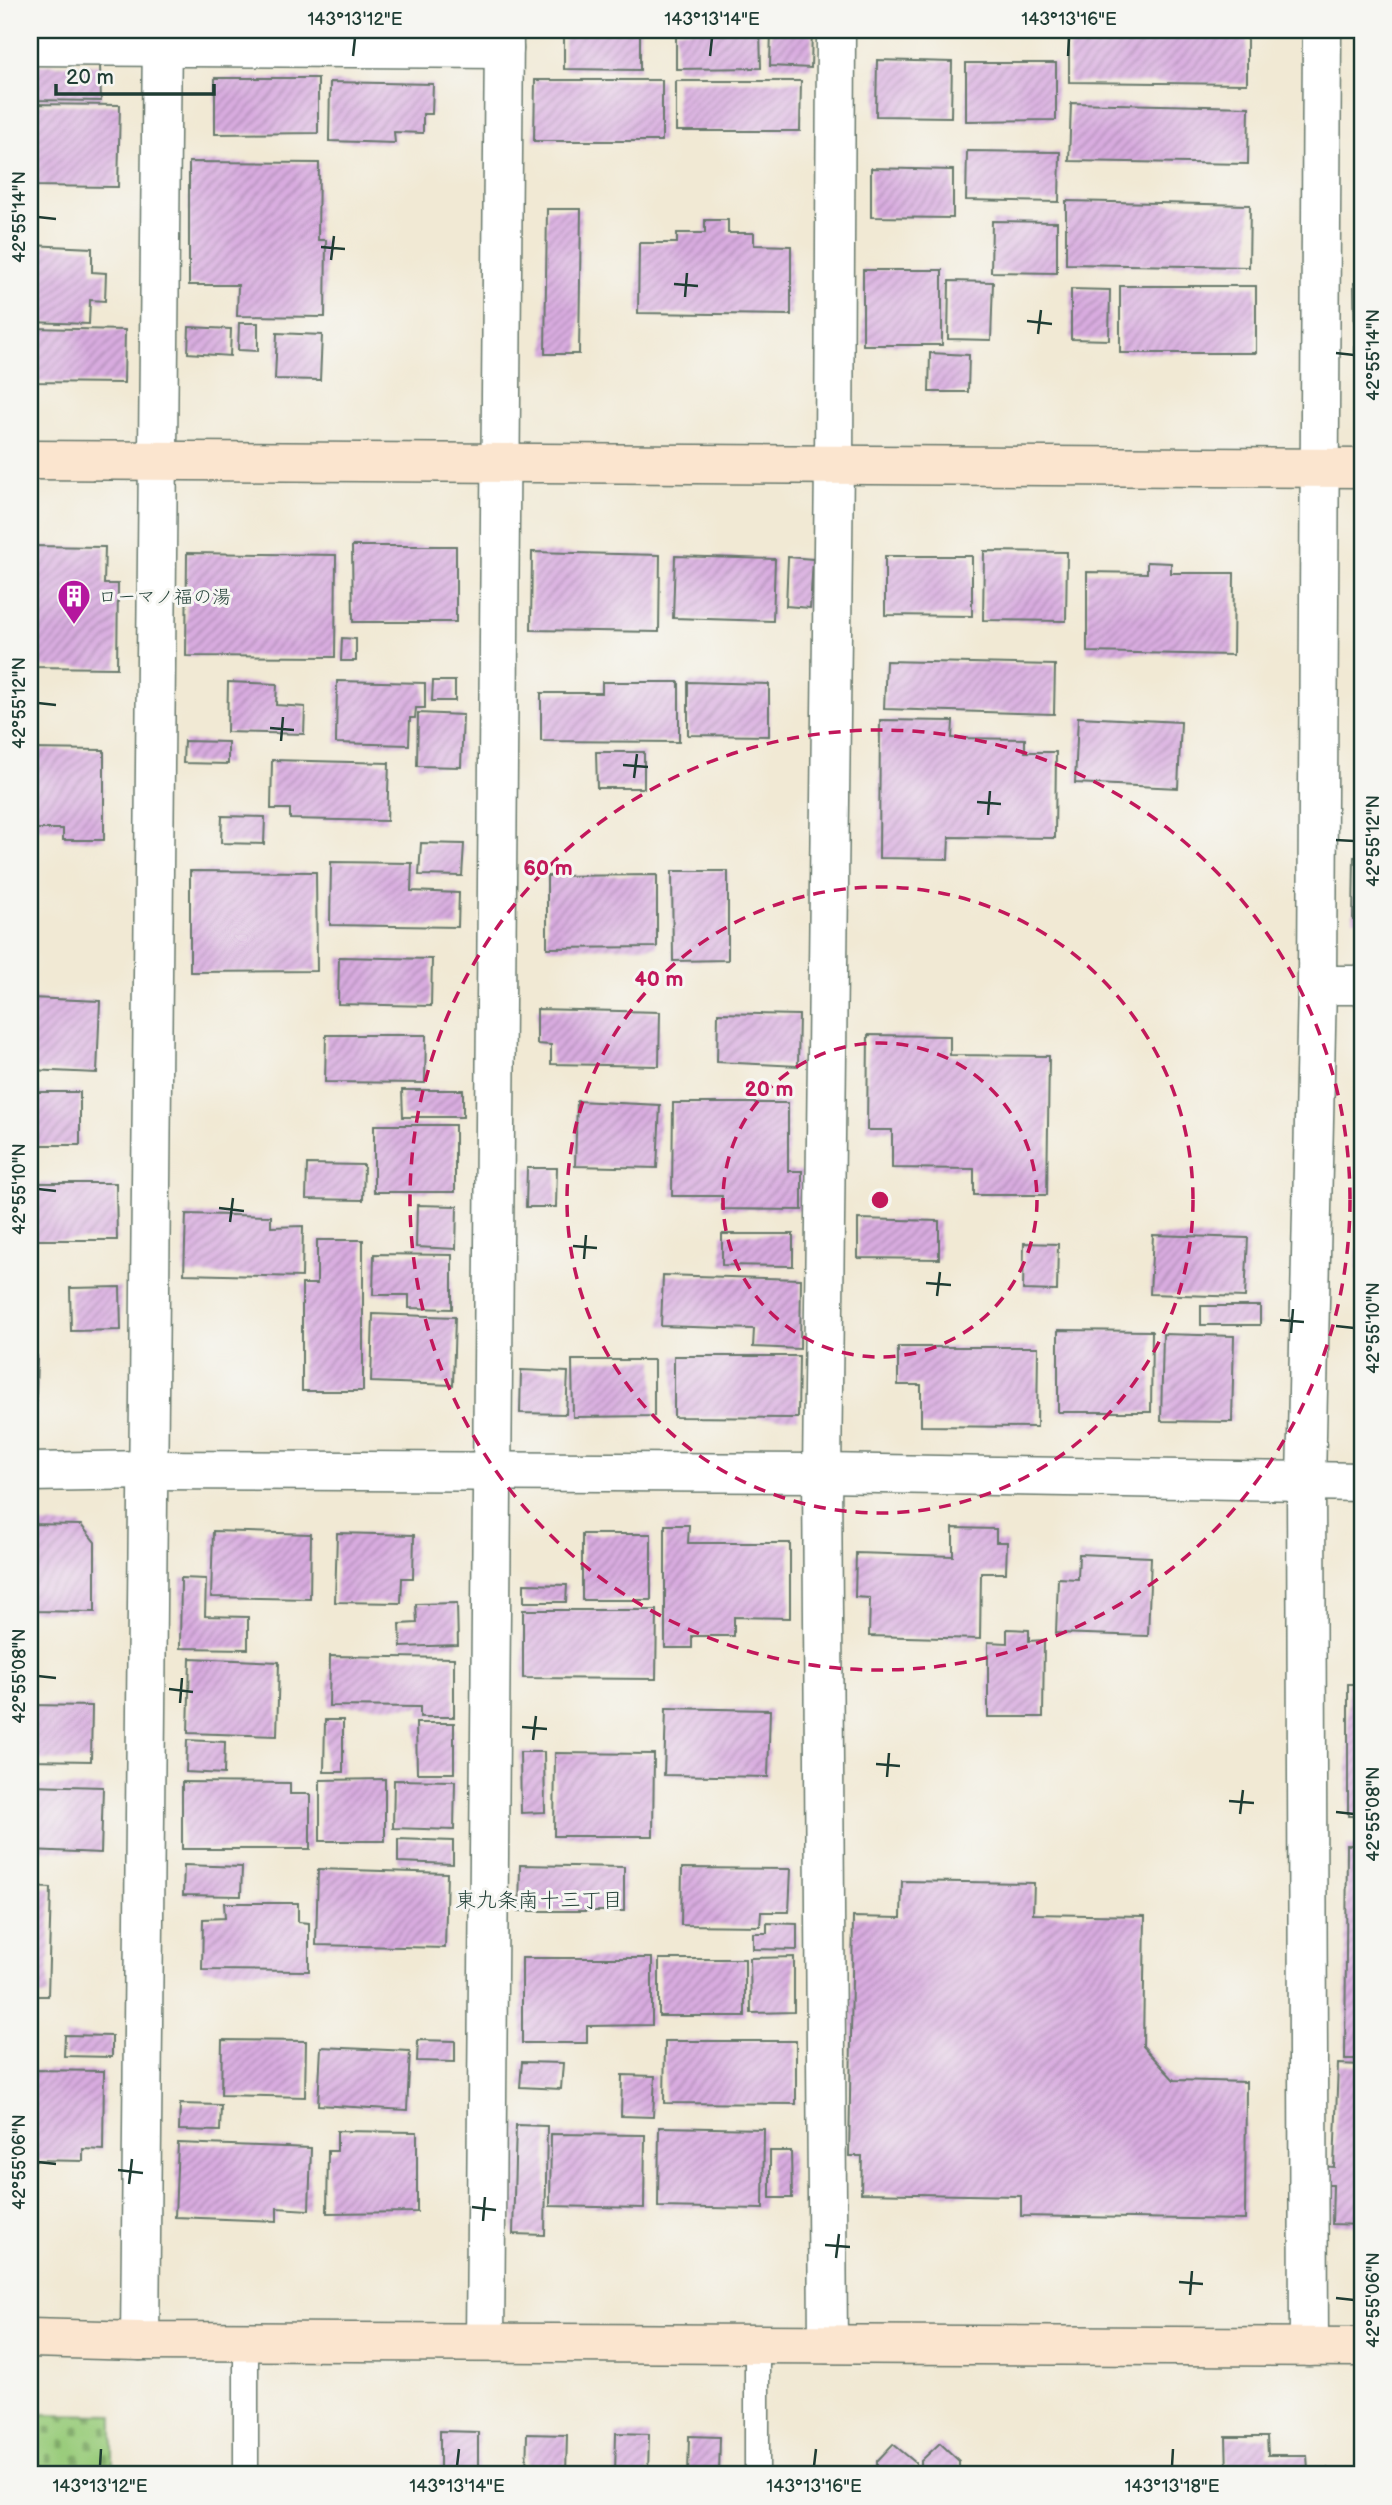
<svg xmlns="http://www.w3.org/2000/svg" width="1392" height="2505" font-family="'Balsamiq Sans','Klee One',sans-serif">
<defs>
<pattern id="cemetery-stones" width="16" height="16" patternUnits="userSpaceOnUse" patternTransform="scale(1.75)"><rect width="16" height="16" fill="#9acc7b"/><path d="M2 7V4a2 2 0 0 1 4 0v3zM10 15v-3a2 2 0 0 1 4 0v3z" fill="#7da766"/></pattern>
<pattern id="building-hatch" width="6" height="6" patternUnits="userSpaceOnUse" patternTransform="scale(1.75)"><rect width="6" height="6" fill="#d9ace0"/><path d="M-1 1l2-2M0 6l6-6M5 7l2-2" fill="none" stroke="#af8db6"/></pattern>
</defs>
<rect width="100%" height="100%" fill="#f6f6f2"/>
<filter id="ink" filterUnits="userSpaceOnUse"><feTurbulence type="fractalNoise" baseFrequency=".0143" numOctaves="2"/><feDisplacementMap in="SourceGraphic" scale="14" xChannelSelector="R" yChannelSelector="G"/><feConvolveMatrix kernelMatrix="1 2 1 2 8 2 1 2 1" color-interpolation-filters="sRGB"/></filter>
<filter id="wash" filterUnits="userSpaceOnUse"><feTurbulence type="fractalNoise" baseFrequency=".00686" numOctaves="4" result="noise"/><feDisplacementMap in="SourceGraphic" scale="28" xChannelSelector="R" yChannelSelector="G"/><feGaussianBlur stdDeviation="1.57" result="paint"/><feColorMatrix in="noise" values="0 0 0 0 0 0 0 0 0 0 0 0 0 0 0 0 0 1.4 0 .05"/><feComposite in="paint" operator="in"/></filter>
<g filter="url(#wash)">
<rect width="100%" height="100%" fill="#f1e9d4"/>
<!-- cemetery -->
<polygon fill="url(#cemetery-stones)" stroke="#5c8458" stroke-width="2" points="30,2414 113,2415 113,2475 30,2475"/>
<g id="blocks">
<!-- building -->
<g fill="url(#building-hatch)">
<polygon points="564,30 640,30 640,70 564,69"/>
<polygon points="676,30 760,30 761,68 676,69"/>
<polygon points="771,30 812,30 811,68 770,66"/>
<polygon points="1069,30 1247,30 1247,84 1069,82"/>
<polygon points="877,60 952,62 951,117 876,116"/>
<polygon points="966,63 1056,63 1056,120 966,121"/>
<polygon points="30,65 100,65 101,101 30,100"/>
<polygon points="215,78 318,78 318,133 215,134"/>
<polygon points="535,80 662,80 662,141 534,141"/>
<polygon points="676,81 801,81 800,131 676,131"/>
<polygon points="330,82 433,84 432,114 423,114 423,133 394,132 395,143 329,141"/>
<polygon points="1071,103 1249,107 1248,164 1069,161"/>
<polygon points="30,104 120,105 118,187 30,186"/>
<polygon points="967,151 1060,152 1059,202 966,200"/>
<polygon points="189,162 319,163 318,240 326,240 325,317 237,316 238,285 189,285"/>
<polygon points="871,168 953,170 953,218 871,217"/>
<polygon points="1066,201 1250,205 1249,267 1066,264"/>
<polygon points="547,209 581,209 579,354 545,354"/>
<polygon points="705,220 728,220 728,233 754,233 754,245 791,246 791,315 638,313 639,243 677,243 677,233 705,233"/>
<polygon points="992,221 1057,222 1057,273 991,272"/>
<polygon points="30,245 92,248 92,272 106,273 105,301 90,300 89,324 30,322"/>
<rect x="863" y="270" width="79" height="75"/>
<polygon points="949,281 993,282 991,340 948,339"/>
<polygon points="1354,283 1362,283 1362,355 1355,355"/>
<rect x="1120" y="286" width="136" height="67"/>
<polygon points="1071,289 1110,290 1109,340 1071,339"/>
<polygon points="239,323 258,323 258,351 238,350"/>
<polygon points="189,327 231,329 230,356 188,353"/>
<polygon points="30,328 125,330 124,383 30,382"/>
<polygon points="277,333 322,335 320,380 275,379"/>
<polygon points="930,353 969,355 968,392 929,392"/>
<polygon points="30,546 105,547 104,584 118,584 117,668 30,667"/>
<polygon points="352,546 456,546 456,622 353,622"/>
<polygon points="984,551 1067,552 1066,621 983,620"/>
<polygon points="532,552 660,555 659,632 531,630"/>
<polygon points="187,553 336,555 335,657 186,656"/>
<polygon points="675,556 775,559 773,621 673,618"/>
<polygon points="885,556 972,556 972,616 885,615"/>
<polygon points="788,557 813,559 810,608 786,606"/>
<polygon points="1147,562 1171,563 1171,573 1234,573 1233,655 1087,652 1087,572 1147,573"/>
<polygon points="342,638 356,639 356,661 341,661"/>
<polygon points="886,661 1055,665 1054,714 884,709"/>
<polygon points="337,681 425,683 425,708 416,708 415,718 410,718 409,745 336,743"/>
<polygon points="433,681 455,681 455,701 432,701"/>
<polygon points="228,682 277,684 276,705 305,707 304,734 227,732"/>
<polygon points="602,682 679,682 679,742 541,741 541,693 602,693"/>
<polygon points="688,682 769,684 769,736 688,735"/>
<polygon points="418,713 463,715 461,767 417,766"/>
<polygon points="1078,717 1181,722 1178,788 1075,783"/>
<polygon points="880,720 953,721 952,738 1025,739 1025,752 1056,752 1055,838 949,837 948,859 879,858"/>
<polygon points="184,741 228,742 228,764 183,763"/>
<polygon points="30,749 104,750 104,840 63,840 63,829 30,829"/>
<polygon points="596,752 644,752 644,788 597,788"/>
<polygon points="1355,752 1362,753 1362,794 1353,793"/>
<polygon points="272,760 389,763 387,821 290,819 290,809 271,809"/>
<polygon points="222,816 265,817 264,844 221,843"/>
<polygon points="421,843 464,844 462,876 419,875"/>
<polygon points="1354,857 1362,857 1362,920 1353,920"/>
<polygon points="331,862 412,863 411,891 459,893 458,927 330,925"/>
<polygon points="190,871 316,872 317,971 190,972"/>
<polygon points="672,871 728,871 728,960 673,961"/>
<polygon points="657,875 657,947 547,948 547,876"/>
<polygon points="339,957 432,959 431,1006 338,1004"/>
<polygon points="30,998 100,1001 97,1073 30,1070"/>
<polygon points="537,1009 660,1012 659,1066 551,1064 551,1045 537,1044"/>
<polygon points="718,1013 799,1015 798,1066 717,1062"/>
<polygon points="326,1035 426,1035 425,1083 325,1082"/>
<polygon points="868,1035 950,1036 950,1055 1049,1056 1047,1195 974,1195 974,1169 892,1168 892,1130 867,1130"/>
<polygon points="402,1090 463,1090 463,1117 403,1117"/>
<rect x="30" y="1092" width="50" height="53"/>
<polygon points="577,1101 660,1105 657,1168 575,1166"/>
<polygon points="673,1103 788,1103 788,1171 802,1171 802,1210 722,1209 722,1196 672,1196"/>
<rect x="374" y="1125" width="81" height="67"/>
<polygon points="307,1164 364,1165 363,1200 306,1199"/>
<polygon points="527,1168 557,1168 556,1207 526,1207"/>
<polygon points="30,1183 116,1183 117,1240 30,1240"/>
<polygon points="417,1205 457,1206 456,1249 416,1247"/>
<polygon points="186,1214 271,1216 271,1227 303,1226 302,1277 184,1274"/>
<polygon points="858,1219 939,1221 939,1259 858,1258"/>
<polygon points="722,1234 793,1234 793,1266 722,1265"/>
<polygon points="1153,1235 1248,1238 1245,1297 1150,1294"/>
<polygon points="317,1240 363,1240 363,1391 302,1391 302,1284 317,1284"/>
<polygon points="1024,1243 1058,1244 1057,1291 1023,1290"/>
<rect x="1357" y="1249" width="5" height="48"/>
<polygon points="374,1254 452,1255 452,1309 409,1308 409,1295 373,1295"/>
<polygon points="663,1275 801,1279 800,1349 753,1347 754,1329 661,1326"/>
<polygon points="120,1287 121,1330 71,1331 70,1288"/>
<rect x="1201" y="1306" width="59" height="19"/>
<polygon points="373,1314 455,1317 453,1385 371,1382"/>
<polygon points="1058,1330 1152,1331 1151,1412 1058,1412"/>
<polygon points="1163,1334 1234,1336 1232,1422 1161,1421"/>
<polygon points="898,1347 1038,1347 1037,1427 921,1426 921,1385 898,1385"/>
<polygon points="30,1356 37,1356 35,1433 30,1433"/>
<polygon points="674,1356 799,1356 798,1418 674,1417"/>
<polygon points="572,1360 654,1360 654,1416 573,1417"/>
<polygon points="521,1370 568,1372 566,1414 520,1413"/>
<polygon points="30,1524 81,1525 95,1542 95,1612 30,1611"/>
<polygon points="665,1525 689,1525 688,1543 790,1543 790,1618 734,1617 734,1636 692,1636 692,1648 665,1648"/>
<polygon points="953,1528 996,1529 996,1542 1007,1542 1006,1573 981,1573 980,1639 869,1636 870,1598 855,1597 856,1553 953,1556"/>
<polygon points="213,1531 311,1534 310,1599 211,1597"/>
<polygon points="337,1533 414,1535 413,1578 402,1578 401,1603 335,1602"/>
<rect x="582" y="1534" width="69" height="66"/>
<polygon points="1079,1554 1151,1557 1148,1636 1056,1633 1058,1578 1078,1579"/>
<polygon points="181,1578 206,1579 205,1616 248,1617 248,1649 180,1648"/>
<polygon points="524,1584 567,1585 566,1602 524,1602"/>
<polygon points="457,1603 458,1645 401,1647 400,1624 417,1623 416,1604"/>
<polygon points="523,1610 657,1610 656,1679 523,1678"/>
<polygon points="1007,1629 1029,1630 1029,1641 1044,1640 1043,1717 988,1717 988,1642 1007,1643"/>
<polygon points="330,1656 454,1658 454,1717 420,1717 420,1707 329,1706"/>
<polygon points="190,1658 279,1662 277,1736 188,1733"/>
<rect x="1348" y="1684" width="14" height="132"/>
<polygon points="30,1705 92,1706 91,1761 30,1760"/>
<polygon points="666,1708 770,1710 768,1777 664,1775"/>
<polygon points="325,1720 343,1720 343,1772 324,1772"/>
<polygon points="416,1723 454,1723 454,1773 417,1773"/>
<polygon points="187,1740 225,1742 224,1774 186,1772"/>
<polygon points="520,1752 544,1752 545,1812 521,1813"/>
<polygon points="555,1753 654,1754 653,1836 554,1836"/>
<polygon points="385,1779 385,1841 320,1841 320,1780"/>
<polygon points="394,1780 455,1781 454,1830 393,1828"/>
<polygon points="182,1782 290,1783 290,1794 310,1794 310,1849 182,1849"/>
<polygon points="30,1785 103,1787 101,1853 30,1850"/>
<polygon points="398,1839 453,1841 453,1864 398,1862"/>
<polygon points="1347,1845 1362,1845 1362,2059 1345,2059"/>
<polygon points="184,1865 242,1867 241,1896 183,1895"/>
<polygon points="520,1865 624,1867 624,1911 519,1911"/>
<polygon points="682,1868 791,1869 789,1912 761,1912 760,1926 681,1925"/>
<polygon points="318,1869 447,1873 445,1948 316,1945"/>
<polygon points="902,1881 1034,1883 1033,1914 1145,1916 1143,2046 1174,2080 1246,2082 1245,2220 1021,2216 1021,2196 861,2193 862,2156 849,2156 853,1917 901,1918"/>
<polygon points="30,1887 51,1888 48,1996 30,1996"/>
<polygon points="224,1903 298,1903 298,1922 309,1923 309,1971 202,1970 203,1919 225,1918"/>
<polygon points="767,1923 797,1924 797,1950 753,1949 753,1933 767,1933"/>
<polygon points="794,1957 794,2012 751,2013 750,1958"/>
<polygon points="522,1958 652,1958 652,2025 587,2026 587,2043 522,2043"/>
<rect x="659" y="1959" width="86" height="57"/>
<polygon points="65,2035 112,2036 112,2057 64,2056"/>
<polygon points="222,2040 306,2041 305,2097 221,2095"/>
<polygon points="418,2040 455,2041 455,2062 417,2061"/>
<polygon points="665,2041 796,2041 796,2104 664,2103"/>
<polygon points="321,2047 410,2051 407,2110 318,2105"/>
<polygon points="522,2062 563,2063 561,2089 520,2087"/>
<polygon points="1338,2064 1362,2065 1362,2225 1332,2224 1333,2185 1317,2185 1317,2166 1334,2167"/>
<polygon points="30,2070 104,2071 103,2150 83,2149 83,2161 30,2160"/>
<polygon points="622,2075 655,2076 653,2117 621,2116"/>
<polygon points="180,2104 221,2105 220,2131 179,2130"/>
<polygon points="516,2125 547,2126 545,2235 513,2234"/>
<polygon points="659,2127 764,2129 763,2209 658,2207"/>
<polygon points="337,2131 417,2132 417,2212 327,2213 328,2151 337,2151"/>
<polygon points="551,2134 645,2135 644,2208 550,2206"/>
<polygon points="178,2143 311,2148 309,2210 277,2208 277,2221 175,2217"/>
<polygon points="770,2151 791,2151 792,2198 770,2198"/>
<polygon points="440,2431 478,2432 478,2475 440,2475"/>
<polygon points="616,2433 649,2434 648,2475 615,2475"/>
<polygon points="527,2434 567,2435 566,2475 526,2475"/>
<polygon points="689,2436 720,2437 719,2475 688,2475"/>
<polygon points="1226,2437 1267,2437 1268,2455 1307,2455 1308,2469 1327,2468 1327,2475 1227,2475"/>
<polygon points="940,2443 959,2461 959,2468 1003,2469 1003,2475 921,2475 921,2461"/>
<polygon points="893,2444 916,2463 915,2475 833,2475 833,2470 877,2471 877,2461"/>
</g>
</g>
</g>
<g filter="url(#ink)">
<use href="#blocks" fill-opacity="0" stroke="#68796c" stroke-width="2"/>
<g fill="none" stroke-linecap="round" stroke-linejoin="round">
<defs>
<g id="lane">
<polyline points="757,2344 757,2475"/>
<polyline points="246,2475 246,2342"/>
</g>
<g id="street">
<polyline points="30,46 504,49"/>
<polyline points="1317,985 1362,985"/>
<polyline points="30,1472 150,1470 822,1473 1362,1482"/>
<polyline points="140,2341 162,30"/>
<polyline points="485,2342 504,30"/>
<polyline points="828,2344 822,1473 834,464 836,30"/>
<polyline points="1309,2347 1306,1481 1317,985 1322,30"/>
</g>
<g id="secondary">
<polyline points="30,460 1362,468"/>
<polyline points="30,2338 140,2341 1362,2347"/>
</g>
</defs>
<!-- lane casing -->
<use href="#lane" stroke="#68796c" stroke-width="27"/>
<!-- street casing -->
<use href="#street" stroke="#68796c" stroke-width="41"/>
<!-- secondary casing -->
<use href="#secondary" stroke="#68796c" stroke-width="41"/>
<!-- lane -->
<use href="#lane" stroke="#fff" stroke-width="24"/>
<!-- street -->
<use href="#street" stroke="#fff" stroke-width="38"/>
<!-- secondary -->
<use href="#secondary" stroke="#fbe5cf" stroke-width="38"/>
</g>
</g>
<!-- ticks -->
<path fill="none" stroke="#1f3d34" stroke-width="2.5" d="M353,56l2,-18M710,56l2,-18M1068,56l1,-18M38,217l18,2M321,247l24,2M331,260l3,-24M674,284l24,2M685,297l2,-24M1027,321l25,3M1038,334l3,-24M1336,353l18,2M38,703l18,2M270,728l24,2M281,741l2,-24M623,765l25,2M634,778l3,-24M977,802l24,2M988,815l2,-24M1336,840l18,1M38,1189l18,2M219,1208l25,3M230,1222l3,-24M573,1246l24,2M584,1259l2,-24M926,1283l25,2M937,1296l3,-24M1280,1320l24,2M1336,1326l18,2M1291,1333l2,-24M38,1676l18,2M169,1689l24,3M180,1703l2,-25M522,1727l25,2M533,1740l3,-24M876,1764l24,2M887,1777l2,-24M1229,1801l25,2M1336,1812l18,2M1240,1814l3,-24M38,2162l18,2M118,2170l25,3M129,2184l3,-25M472,2207l24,3M483,2221l2,-24M825,2245l25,2M836,2258l3,-24M1179,2282l24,2M1190,2295l2,-24M1336,2298l18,2M100,2466l1,-17M457,2466l2,-17M814,2466l2,-17M1172,2466l1,-17"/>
<!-- distance rings -->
<g fill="none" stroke="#c2185b" stroke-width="3.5" stroke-dasharray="12 9">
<circle cx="880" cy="1200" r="157"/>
<circle cx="880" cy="1200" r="313"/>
<circle cx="880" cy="1200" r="470"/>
</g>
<!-- icons -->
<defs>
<symbol id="building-pin" viewBox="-11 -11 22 30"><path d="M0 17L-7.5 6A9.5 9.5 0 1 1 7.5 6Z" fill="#b5179e" stroke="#f6f6f2"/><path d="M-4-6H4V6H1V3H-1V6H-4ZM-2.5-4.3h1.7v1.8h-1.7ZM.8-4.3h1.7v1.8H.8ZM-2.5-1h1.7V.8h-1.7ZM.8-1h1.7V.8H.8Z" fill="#fff"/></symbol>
</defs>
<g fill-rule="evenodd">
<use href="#building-pin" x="55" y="577" width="38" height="52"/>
</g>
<g text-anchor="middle" stroke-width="6" stroke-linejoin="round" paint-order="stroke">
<!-- poi labels -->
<g font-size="19" fill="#1f3d34" stroke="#f6f6f2" text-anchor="start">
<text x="98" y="603">ローマノ福の湯</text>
</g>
<!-- neighbourhood labels -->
<g font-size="21" fill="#1f3d34" stroke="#f6f6f2">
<text x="539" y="1907">東九条南十三丁目</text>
</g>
</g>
<circle cx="880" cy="1200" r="10" fill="#c2185b" stroke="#f6f6f2" stroke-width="3.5"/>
<g font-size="21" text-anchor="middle" font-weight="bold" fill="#c2185b" stroke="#f6f6f2" stroke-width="6" stroke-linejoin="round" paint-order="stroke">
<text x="548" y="875">60 m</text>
<text x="659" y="986">40 m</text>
<text x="769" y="1096">20 m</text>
</g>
<!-- margin -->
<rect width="1392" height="2505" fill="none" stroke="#f6f6f2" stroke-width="77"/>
<!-- scale -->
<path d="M56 84v10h158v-10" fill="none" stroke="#1f3d34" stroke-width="3.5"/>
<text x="66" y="84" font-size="21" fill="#1f3d34" stroke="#f6f6f2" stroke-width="5" paint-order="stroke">20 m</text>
<rect x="38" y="38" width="1316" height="2428" fill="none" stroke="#1f3d34" stroke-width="2.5"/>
<g font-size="18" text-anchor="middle" fill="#1f3d34">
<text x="355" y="25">143°13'12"E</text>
<text x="712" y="25">143°13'14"E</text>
<text x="1069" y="25">143°13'16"E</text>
<text transform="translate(19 217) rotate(-90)" y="6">42°55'14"N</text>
<text transform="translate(1373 355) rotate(-90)" y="6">42°55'14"N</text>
<text transform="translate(19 703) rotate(-90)" y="6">42°55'12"N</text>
<text transform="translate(1373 841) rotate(-90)" y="6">42°55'12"N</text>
<text transform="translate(19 1189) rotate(-90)" y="6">42°55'10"N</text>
<text transform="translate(1373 1328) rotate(-90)" y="6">42°55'10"N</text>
<text transform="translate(19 1676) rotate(-90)" y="6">42°55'08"N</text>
<text transform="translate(1373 1814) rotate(-90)" y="6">42°55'08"N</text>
<text transform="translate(19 2162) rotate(-90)" y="6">42°55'06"N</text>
<text transform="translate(1373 2300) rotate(-90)" y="6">42°55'06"N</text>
<text x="100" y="2492">143°13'12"E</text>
<text x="457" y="2492">143°13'14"E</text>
<text x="814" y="2492">143°13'16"E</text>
<text x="1172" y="2492">143°13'18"E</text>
</g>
</svg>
